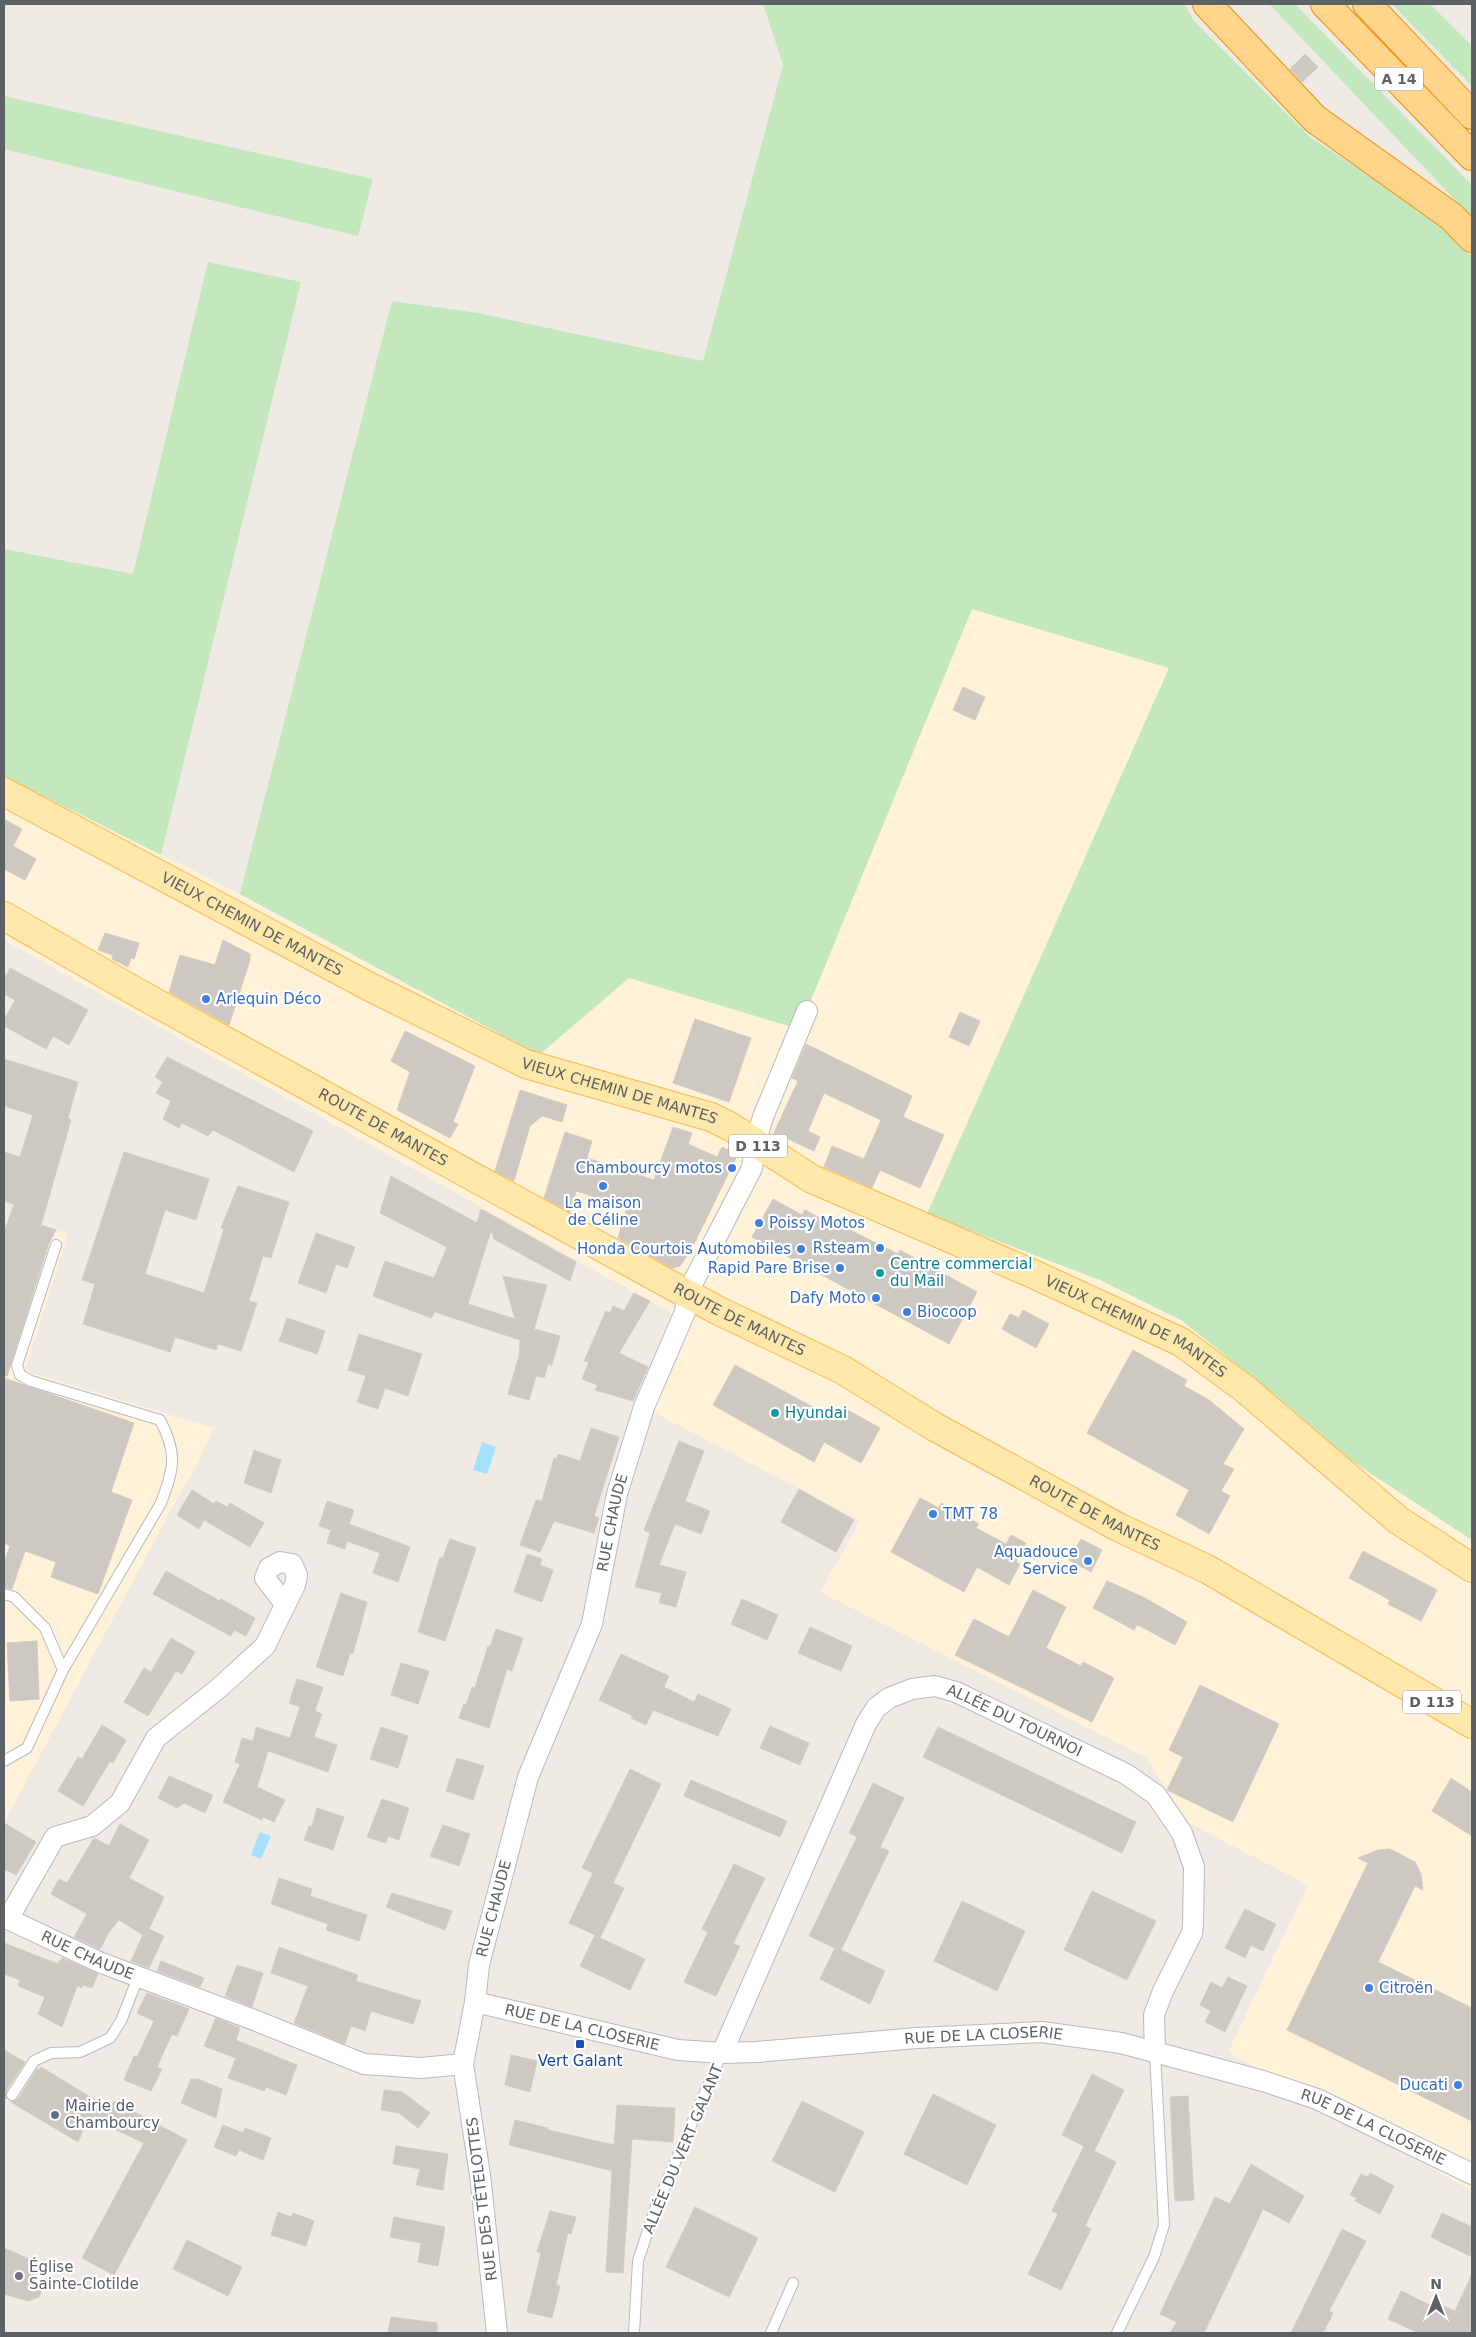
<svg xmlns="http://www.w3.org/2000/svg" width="1476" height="2337" font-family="'DejaVu Sans',sans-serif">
<rect width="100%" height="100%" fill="#efebe4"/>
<!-- commercial -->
<g fill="#fff2d9">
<polygon points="972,609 1169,668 927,1213 1100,1280 1181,1320 1266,1388 1352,1461 1472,1540 1472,2191 1228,2052 1308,1885 1189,1823 1145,1757 820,1592 860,1521 644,1407 678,1317 4,940 4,776 213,880 539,1055 629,978 799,1029"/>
<polygon points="10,1214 68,1234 25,1371 214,1428 198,1463 171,1510 4,1823 4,1233"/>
</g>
<!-- green -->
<g fill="#c3e8be">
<polygon points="763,4 1184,4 1195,22 1311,138 1429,214 1472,256 1472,1540 1352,1461 1278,1397 1181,1320 1100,1280 927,1214 1169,668 972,609 799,1029 629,978 539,1055 240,894 392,301 478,313 703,361 783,65"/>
<polygon points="1269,4 1295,4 1472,185 1472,218"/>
<polygon points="1392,4 1430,4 1472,46 1472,86"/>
<polygon points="4,96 373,179 358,236 4,149"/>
<polygon points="208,262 301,282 161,855 4,776 4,549 133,574"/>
</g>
<!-- water -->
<g fill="#a4e1ff">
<polygon points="482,1442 496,1447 487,1474 473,1470"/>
<polygon points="260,1832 271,1836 261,1859 251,1855"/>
</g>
<!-- building -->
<g fill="#cdc8c2" stroke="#d4ccc1">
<polygon points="1305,54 1318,67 1302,82 1290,69"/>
<polygon points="963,687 985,697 975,720 953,710"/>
<polygon points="4,819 22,829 13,846 36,859 25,880 4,869"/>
<polygon points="105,933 139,943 134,959 131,958 128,967 112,959 113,955 98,950"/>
<polygon points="223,940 250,954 250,960 229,1025 169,992 180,955 215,965"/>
<polygon points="10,968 88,1010 69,1045 53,1036 46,1049 4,1026 4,1020 15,1000 4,994 4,979"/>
<polygon points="960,1012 980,1021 969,1046 949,1037"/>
<polygon points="695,1019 751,1038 729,1102 673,1083"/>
<polygon points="405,1031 475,1066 453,1122 458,1124 450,1138 397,1110 410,1072 391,1061"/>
<polygon points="806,1044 912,1096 903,1117 944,1135 920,1188 880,1170 872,1188 824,1167 832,1146 864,1159 881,1120 824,1093 808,1131 820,1137 814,1151 786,1138 781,1141 773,1135 798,1081 792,1078"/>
<polygon points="167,1057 313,1131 294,1172 213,1130 208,1136 182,1123 179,1128 163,1119 171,1101 156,1093 163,1082 155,1077"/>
<polygon points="4,1059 78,1082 68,1118 71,1120 41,1225 56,1230 49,1243 7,1376 4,1376 4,1233 14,1204 4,1201 4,1152 20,1157 33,1115 4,1106"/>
<polygon points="520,1090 567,1105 562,1122 542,1116 530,1126 514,1181 495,1171"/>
<polygon points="673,1127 692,1133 688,1144 717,1157 722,1147 738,1154 691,1250 680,1266 672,1268 618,1238 627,1207 576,1191 570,1212 544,1198 565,1132 592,1141 587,1158 654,1180"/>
<polygon points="124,1152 209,1179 196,1220 165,1210 145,1274 204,1293 224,1229 221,1228 238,1186 289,1202 271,1258 263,1256 249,1301 257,1303 241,1351 218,1344 216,1350 175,1337 170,1352 83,1324 95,1284 82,1280"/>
<polygon points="391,1176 477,1223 481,1209 576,1262 570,1281 494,1239 491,1230 468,1304 515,1319 503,1276 547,1285 534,1329 560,1336 552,1365 548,1364 544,1378 536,1376 529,1400 508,1394 519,1356 520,1340 435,1312 431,1318 373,1296 385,1261 434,1278 447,1247 380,1213"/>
<polygon points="773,1199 802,1215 805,1210 837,1227 838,1224 898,1254 900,1250 977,1292 949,1344 752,1237"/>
<polygon points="316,1233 355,1247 347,1268 336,1264 326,1293 298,1283"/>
<polygon points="634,1293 650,1301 619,1353 648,1367 633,1401 595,1390 598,1385 582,1379 589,1362 584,1361 606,1311 610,1313 613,1306 624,1311"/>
<polygon points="1023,1310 1049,1324 1036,1348 1002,1329 1010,1314 1019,1318"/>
<polygon points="287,1318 325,1331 317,1354 279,1341"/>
<polygon points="359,1334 422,1354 408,1396 385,1388 378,1409 357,1402 366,1376 348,1370"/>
<polygon points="1133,1350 1187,1380 1184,1386 1209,1400 1244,1429 1223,1464 1234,1469 1221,1491 1230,1496 1209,1534 1176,1515 1189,1490 1087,1433"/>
<polygon points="735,1365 837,1420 844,1408 880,1428 861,1463 824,1442 814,1462 713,1405"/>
<polygon points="4,1378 134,1423 111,1492 132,1500 98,1594 51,1577 56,1562 25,1551 12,1589 4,1587 4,1563 10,1546 4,1543"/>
<polygon points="591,1428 619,1437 594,1516 599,1518 594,1533 554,1521 540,1552 520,1545 536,1500 542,1501 554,1458 557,1459 558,1454 580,1461"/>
<polygon points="679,1441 704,1451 685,1501 710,1511 701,1534 675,1524 659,1565 686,1572 676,1607 659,1603 662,1593 635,1587 650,1533 644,1530"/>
<polygon points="254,1450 281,1460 271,1493 244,1483"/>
<polygon points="799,1489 854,1520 836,1552 781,1522"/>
<polygon points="192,1490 214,1504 216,1501 227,1507 230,1503 264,1523 250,1547 204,1520 199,1529 177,1515"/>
<polygon points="920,1498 939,1508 941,1503 979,1524 976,1528 1006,1544 1011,1535 1026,1543 1016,1562 1020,1564 1009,1585 977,1567 964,1592 891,1552"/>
<polygon points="327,1501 354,1510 349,1524 410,1547 398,1582 373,1573 380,1553 347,1541 345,1549 327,1543 331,1530 319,1526"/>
<polygon points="450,1539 476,1548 445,1641 418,1632 440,1557 443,1558"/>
<polygon points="1081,1539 1102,1550 1091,1572 1069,1560"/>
<polygon points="1363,1551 1437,1590 1421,1621 1388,1604 1390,1600 1349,1578"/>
<polygon points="527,1554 542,1559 540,1565 553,1570 542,1602 514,1592"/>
<polygon points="166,1571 220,1601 221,1599 255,1618 246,1636 234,1630 231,1636 153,1594"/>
<polygon points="1107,1581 1145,1598 1187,1622 1175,1645 1140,1626 1137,1625 1134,1630 1093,1608"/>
<polygon points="1033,1590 1066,1607 1046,1648 1081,1666 1083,1662 1114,1678 1092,1722 955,1655 974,1619 1009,1637"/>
<polygon points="341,1593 367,1602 353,1654 350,1653 343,1676 316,1667"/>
<polygon points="742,1599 778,1615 767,1640 731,1624"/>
<polygon points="810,1627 852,1646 841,1671 798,1653"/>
<polygon points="496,1629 523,1638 512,1671 507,1669 489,1728 459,1718 464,1704 466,1705 472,1687 475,1688 488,1646 490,1647"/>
<polygon points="171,1638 195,1652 182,1674 176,1671 148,1716 124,1702 144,1668 151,1672"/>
<polygon points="37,1641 39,1699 10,1701 7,1643"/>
<polygon points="621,1654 669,1676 664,1687 694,1702 698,1694 731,1709 718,1736 653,1710 646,1725 631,1718 633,1716 599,1700"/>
<polygon points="401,1663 429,1671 418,1704 391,1695"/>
<polygon points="297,1679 323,1687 315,1711 322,1714 314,1737 337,1745 328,1772 268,1751 257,1787 285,1800 274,1822 263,1817 262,1820 223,1802 240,1764 235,1762 242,1738 253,1741 256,1727 290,1738 300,1707 289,1703"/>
<polygon points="1200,1685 1279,1724 1233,1822 1167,1790 1183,1757 1169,1750"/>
<polygon points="102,1725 126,1740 113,1763 110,1761 83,1806 58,1791 78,1757 82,1759"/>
<polygon points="770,1726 809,1743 800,1765 760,1748"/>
<polygon points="381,1727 408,1736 398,1768 370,1759"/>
<polygon points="938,1727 1136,1822 1122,1853 923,1757"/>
<polygon points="457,1758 484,1766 473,1800 446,1791"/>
<polygon points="630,1769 661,1784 613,1883 624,1888 600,1938 645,1959 630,1990 580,1966 595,1935 569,1923 593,1873 582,1868"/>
<polygon points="169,1776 213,1795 205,1813 184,1803 177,1808 158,1798"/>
<polygon points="1451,1778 1472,1792 1472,1836 1432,1811"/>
<polygon points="691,1780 787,1821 780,1837 684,1796"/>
<polygon points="873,1783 904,1798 880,1847 889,1851 841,1950 885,1971 870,2004 820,1979 835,1948 809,1936 857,1837 849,1833"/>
<polygon points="382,1799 409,1808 399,1840 388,1836 386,1843 367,1837"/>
<polygon points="317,1808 344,1817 333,1850 304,1840 309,1826 312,1827"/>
<polygon points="4,1823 36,1842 16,1875 4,1869"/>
<polygon points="120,1824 149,1840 129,1878 164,1897 149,1929 164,1936 149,1968 131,1961 143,1935 119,1920 109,1932 100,1949 74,1937 87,1914 51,1894 59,1879 67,1883 94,1838 109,1846"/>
<polygon points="443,1825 470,1834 459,1866 430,1856"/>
<polygon points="1390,1849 1415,1862 1421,1874 1423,1890 1415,1886 1378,1962 1472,2008 1472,2121 1287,2030 1368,1863 1358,1858 1378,1850"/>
<polygon points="734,1864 765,1878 733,1944 740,1946 716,1996 684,1982 708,1932 702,1929"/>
<polygon points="279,1878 312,1889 310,1896 367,1915 359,1941 326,1930 328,1924 271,1904"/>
<polygon points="1092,1891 1156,1921 1127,1980 1064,1950"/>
<polygon points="392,1893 452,1911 445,1930 386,1907"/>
<polygon points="962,1901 1025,1931 997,1991 934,1961"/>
<polygon points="1245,1909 1276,1924 1263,1951 1251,1945 1245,1958 1225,1948"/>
<polygon points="4,1943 58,1964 62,1958 98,1974 92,1988 83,1985 82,1988 77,1986 62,2027 38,2014 45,1997 18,1986 20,1980 4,1974"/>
<polygon points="279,1947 358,1975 356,1981 421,2001 413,2024 371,2011 365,2031 351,2026 345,2044 294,2023 308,1986 271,1973"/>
<polygon points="161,1961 204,1978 200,1987 157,1971"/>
<polygon points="237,1965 263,1973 252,2007 225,1996"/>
<polygon points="1228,1977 1247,1986 1225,2032 1205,2022 1211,2011 1200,2005 1211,1982 1222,1988"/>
<polygon points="147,1993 189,2009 177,2036 172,2034 157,2067 162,2069 151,2091 124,2080 134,2056 137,2057 154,2021 137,2013"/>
<polygon points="216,2018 240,2028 236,2040 297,2065 286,2095 266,2087 264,2091 228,2078 236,2058 204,2046"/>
<polygon points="4,2050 25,2062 6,2091 7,2099 4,2097"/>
<polygon points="511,2055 537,2061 530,2092 505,2085"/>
<polygon points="41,2067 110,2109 114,2101 187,2140 114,2275 82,2258 144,2143 89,2117 78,2142 11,2102 18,2099 37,2069 39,2070"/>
<polygon points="1092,2074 1124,2090 1094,2151 1116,2162 1085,2226 1091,2229 1061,2290 1028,2274 1058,2214 1052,2211 1084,2146 1062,2135"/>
<polygon points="191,2079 198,2079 222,2089 216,2118 181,2103"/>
<polygon points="384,2090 402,2092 430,2113 418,2128 399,2113 381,2110"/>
<polygon points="933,2094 996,2125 967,2185 904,2154"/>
<polygon points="1188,2096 1194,2200 1175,2201 1170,2097"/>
<polygon points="802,2101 864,2132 835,2192 772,2161"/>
<polygon points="617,2105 675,2108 673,2142 632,2139 623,2273 606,2272 612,2171 509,2145 515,2120 548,2128 548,2130 614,2145"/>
<polygon points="223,2125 243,2133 245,2128 271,2138 263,2160 239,2150 236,2156 214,2147"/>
<polygon points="396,2146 448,2154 443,2190 416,2185 420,2169 393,2164"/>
<polygon points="1251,2164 1304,2196 1289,2223 1263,2209 1204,2333 1170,2333 1177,2322 1160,2314 1215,2197 1230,2204"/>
<polygon points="1370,2173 1394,2186 1380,2214 1355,2201 1357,2198 1350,2195 1361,2174 1368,2177"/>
<polygon points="695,2207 758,2238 729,2297 666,2267"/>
<polygon points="550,2211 576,2217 571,2234 568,2233 556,2285 560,2286 552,2318 527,2312 541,2253 537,2252"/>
<polygon points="278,2212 292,2217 293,2213 314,2221 306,2246 271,2235"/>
<polygon points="1442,2213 1472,2227 1472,2257 1431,2237"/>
<polygon points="394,2217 445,2227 438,2266 418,2262 421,2243 390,2237"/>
<polygon points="1342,2229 1366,2241 1329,2311 1333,2313 1323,2333 1291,2333"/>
<polygon points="187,2240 242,2267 228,2296 173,2269"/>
<polygon points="4,2248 41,2264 33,2273 43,2287 39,2297 28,2301 4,2294"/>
<polygon points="1472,2274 1472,2333 1419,2333 1388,2319 1401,2291 1434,2307 1435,2303 1455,2311"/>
<polygon points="391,2317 437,2323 437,2333 388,2333"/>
</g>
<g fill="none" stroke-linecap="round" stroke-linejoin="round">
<defs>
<g id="lane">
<polyline points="4,1594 14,1597 45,1628 63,1670"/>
<path d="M4,1761l23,-13 36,-78 98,-167c13,-35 17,-49 -1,-83l-129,-39 -11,-6 -3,-10 39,-120"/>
<polyline points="12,2095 34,2061 51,2053 80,2052 110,2038 121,2021 138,1977"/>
<polyline points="634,2333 638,2261 655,2209 722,2053"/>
<polyline points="771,2333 793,2283"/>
<polyline points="1117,2333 1154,2257 1164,2225 1155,2053"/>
</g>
<g id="street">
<path id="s1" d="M4,1917l95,45 155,58 110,44 57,4 42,-4"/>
<polyline points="8,1919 55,1837 92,1826 120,1803 156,1738 219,1688 265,1646 295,1585 297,1575 292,1564 280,1562 269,1568 265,1578 285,1604"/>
<path id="s2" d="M475,2002l203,48 44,3 35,-1 160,-14 125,-6 79,11 142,38 54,18 155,75"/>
<path id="s3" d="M722,2053l144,-329 10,-16 13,-10 23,-9 23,-3 21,6 170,82 30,21 26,38 12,34 -1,58 -1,8 -29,58 -9,24 1,38"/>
<path id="s4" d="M497,2333l-17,-158 -17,-111 12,-62 4,-37 49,-188 64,-153 25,-130 27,-87 41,-95 2,-18 65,-126 3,-24 8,-27 44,-106"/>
</g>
<g id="primary">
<path id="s5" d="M4,792l368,196 154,76 185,53 20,10 81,52 219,94 150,69 64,47 153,131 74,48"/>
<path id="s6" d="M4,916l134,77 529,290 52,28 124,59 92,57 183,100 89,42 265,155"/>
</g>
<g id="highway">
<polyline points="1207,4 1315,119 1452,217 1472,238"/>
<polyline points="1325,4 1472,156"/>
<polyline points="1367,4 1472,115"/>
</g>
</defs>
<!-- lane casing -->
<use href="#lane" stroke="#b6babf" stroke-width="12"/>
<!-- street casing -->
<use href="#street" stroke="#b6babf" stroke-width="22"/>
<!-- primary casing -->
<use href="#primary" stroke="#fbb851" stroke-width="30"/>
<!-- highway casing -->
<use href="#highway" stroke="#f38c00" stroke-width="30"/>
<!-- lane -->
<use href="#lane" stroke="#fff" stroke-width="10"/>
<!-- street -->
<use href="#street" stroke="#fff" stroke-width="20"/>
<!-- primary -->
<use href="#primary" stroke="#ffe8a9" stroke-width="28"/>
<!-- highway -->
<use href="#highway" stroke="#ffd58b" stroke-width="28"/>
</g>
<!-- markers -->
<g fill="#3f7fe0" stroke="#fff" stroke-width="2">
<circle cx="206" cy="999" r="5"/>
<circle cx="732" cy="1168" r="5"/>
<circle cx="603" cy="1186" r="5"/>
<circle cx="759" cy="1223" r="5"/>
<circle cx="880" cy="1248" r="5"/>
<circle cx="801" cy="1249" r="5"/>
<circle cx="840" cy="1268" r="5"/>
<circle cx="876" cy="1298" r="5"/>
<circle cx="907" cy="1312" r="5"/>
<circle cx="933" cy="1514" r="5"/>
<circle cx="1088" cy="1561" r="5"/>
<circle cx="1369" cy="1988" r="5"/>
<circle cx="1458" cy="2085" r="5"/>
</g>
<g fill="#0f9aa8" stroke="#fff" stroke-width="2">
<circle cx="880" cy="1273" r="5"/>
<circle cx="775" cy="1413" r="5"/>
</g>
<rect fill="#1a4fb4" stroke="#fff" stroke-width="2" x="575" y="2039" width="10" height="10" rx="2.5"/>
<circle fill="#5c6f8a" stroke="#fff" stroke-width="2" cx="55" cy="2115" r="5"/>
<circle fill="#6b7280" stroke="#fff" stroke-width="2" cx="19" cy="2276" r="5"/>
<g text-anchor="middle" stroke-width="4.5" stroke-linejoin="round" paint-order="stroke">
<!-- shield labels -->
<g fill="#fff" stroke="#8d9093" stroke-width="1">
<rect x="1375" y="67.5" width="48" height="23" rx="4"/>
<rect x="729" y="1134.5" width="58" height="23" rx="4"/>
<rect x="1403" y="1690.5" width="58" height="23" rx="4"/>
</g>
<g font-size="14" font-weight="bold" fill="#5c6165">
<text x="1399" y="84">A 14</text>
<text x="758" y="1151">D 113</text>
<text x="1432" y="1707">D 113</text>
</g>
<!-- street labels -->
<g font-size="15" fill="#5c6165" stroke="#fff">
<text dy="5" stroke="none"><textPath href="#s5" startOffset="281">VIEUX CHEMIN DE MANTES</textPath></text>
<text dy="5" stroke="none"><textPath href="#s5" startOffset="686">VIEUX CHEMIN DE MANTES</textPath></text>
<text dy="5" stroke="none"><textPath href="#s6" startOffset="434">ROUTE DE MANTES</textPath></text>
<text dy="5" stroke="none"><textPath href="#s6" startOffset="839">ROUTE DE MANTES</textPath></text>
<text dy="5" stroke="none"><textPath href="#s5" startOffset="1256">VIEUX CHEMIN DE MANTES</textPath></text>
<text dy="5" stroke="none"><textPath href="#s6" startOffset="1244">ROUTE DE MANTES</textPath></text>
<text dy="5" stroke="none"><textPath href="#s4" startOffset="835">RUE CHAUDE</textPath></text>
<text dy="5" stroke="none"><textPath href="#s3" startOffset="529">ALLÉE DU TOURNOI</textPath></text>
<text dy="5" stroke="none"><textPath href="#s4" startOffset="430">RUE CHAUDE</textPath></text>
<text dy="5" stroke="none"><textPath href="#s1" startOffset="92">RUE CHAUDE</textPath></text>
<text dy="5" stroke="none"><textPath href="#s2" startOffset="110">RUE DE LA CLOSERIE</textPath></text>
<text dy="5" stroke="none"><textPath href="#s2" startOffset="515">RUE DE LA CLOSERIE</textPath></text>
<text dy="5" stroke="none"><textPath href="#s2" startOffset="920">RUE DE LA CLOSERIE</textPath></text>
<text transform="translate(683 2149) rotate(-67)" y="5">ALLÉE DU VERT GALANT</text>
<text transform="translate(482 2199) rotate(-97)" y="5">RUE DES TÊTELOTTES</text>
</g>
<!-- shop labels -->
<g font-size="15" fill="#366cbe" stroke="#fff" text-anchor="end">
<text x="216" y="1004" text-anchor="start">Arlequin Déco</text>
<text x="722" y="1173">Chambourcy motos</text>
<text x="603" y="1208" text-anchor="middle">La maison<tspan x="603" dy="17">de Céline</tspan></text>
<text x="769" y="1228" text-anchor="start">Poissy Motos</text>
<text x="870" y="1253">Rsteam</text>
<text x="791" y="1254">Honda Courtois Automobiles</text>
<text x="830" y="1273">Rapid Pare Brise</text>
<text x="866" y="1303">Dafy Moto</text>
<text x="917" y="1317" text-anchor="start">Biocoop</text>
<text x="943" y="1519" text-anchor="start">TMT 78</text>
<text x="1078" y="1557">Aquadouce<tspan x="1078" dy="17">Service</tspan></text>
<text x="1379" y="1993" text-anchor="start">Citroën</text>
<text x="1448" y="2090">Ducati</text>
</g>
<!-- culture labels -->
<g font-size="15" fill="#0d838f" stroke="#fff" text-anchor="start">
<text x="890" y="1269">Centre commercial<tspan x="890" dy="17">du Mail</tspan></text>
<text x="785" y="1418">Hyundai</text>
</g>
<!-- transit labels -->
<g font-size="15" fill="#164399" stroke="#fff">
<text x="580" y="2066">Vert Galant</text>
</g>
<!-- service labels -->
<g font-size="15" fill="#4e5e75" stroke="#fff" text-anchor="start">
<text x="65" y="2111">Mairie de<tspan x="65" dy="17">Chambourcy</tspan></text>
</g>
<!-- worship labels -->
<g font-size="15" fill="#5b616d" stroke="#fff" text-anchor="start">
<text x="29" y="2272">Église<tspan x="29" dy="17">Sainte-Clotilde</tspan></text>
</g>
</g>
<!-- border -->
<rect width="1476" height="2337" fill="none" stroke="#5c6165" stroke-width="10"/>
<!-- north arrow -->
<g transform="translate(1436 2297)" stroke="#ffffff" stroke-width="4" paint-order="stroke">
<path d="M0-4L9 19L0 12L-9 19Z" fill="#5c6165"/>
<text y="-8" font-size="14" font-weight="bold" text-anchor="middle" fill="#5c6165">N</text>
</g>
</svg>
